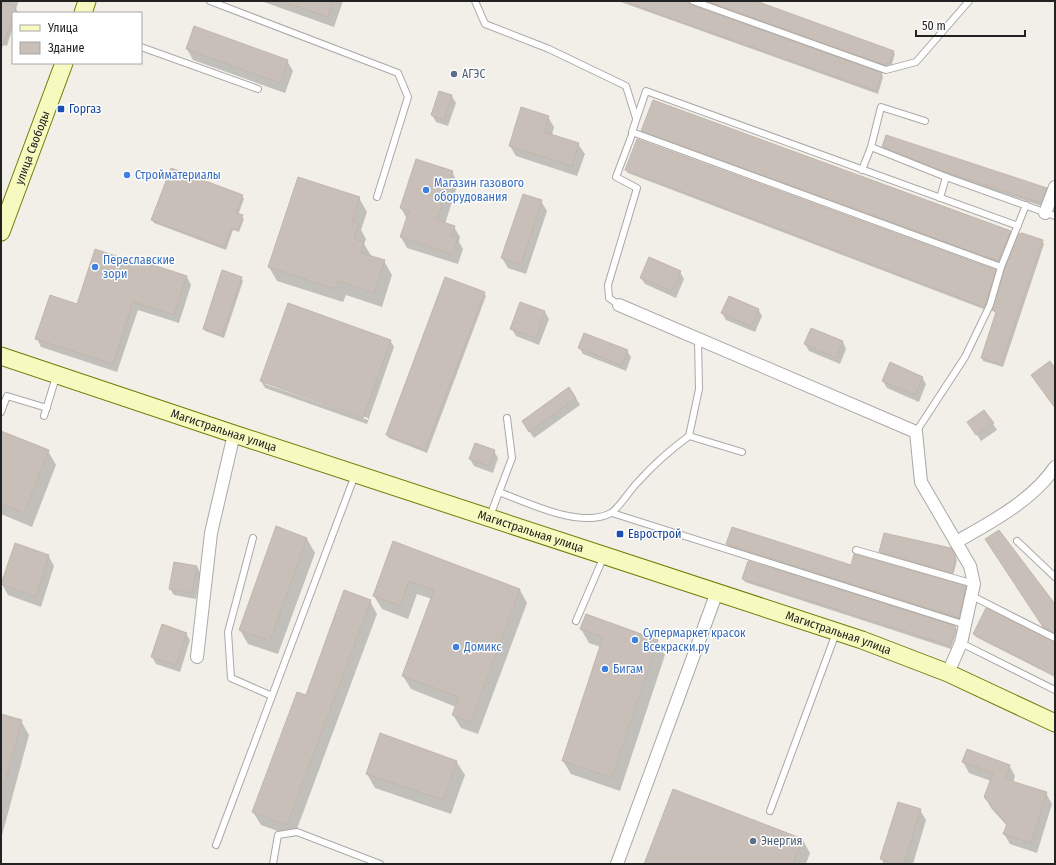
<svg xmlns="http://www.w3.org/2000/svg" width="1056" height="865" font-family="'Fira Sans Condensed',sans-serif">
<rect width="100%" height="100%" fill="#f2efe9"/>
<!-- shadow -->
<g fill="#0003" fill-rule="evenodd">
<polygon points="1,1 19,1 16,8 18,13 13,13 13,27 7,46 1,44"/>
<polygon points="261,1 343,1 334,27"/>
<polygon points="618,1 693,1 690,2 691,6 882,74 883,77 878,94"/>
<polygon points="701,1 753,1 893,51 895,54 891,67 888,65 887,68"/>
<polygon points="187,49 287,61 293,71 285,93 193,60"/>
<polygon points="439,92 452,96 456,103 448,126 436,122 432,115"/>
<polygon points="548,117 554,127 552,135 578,144 585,154 577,176 516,156 510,146"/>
<polygon points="642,130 1010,231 1012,234 1000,264 644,134"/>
<polygon points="883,146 1046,189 1048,192 1042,206 950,176 885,150"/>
<polygon points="626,170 995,271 997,274 986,310 628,173"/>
<polygon points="452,172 458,183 445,224 454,227 460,237 459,242 463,249 458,264 407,248 401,237 407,219 401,208"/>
<polygon points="242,196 244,199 238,215 244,219 239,232 233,230 226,250 154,223 152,220"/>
<polygon points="359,198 367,212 361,230 366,239 364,244 372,257 384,261 392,275 382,307 346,295 343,302 277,281 269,267"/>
<polygon points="541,201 547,211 526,274 508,268 502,258"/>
<polygon points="1042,241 1044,244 1003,367 983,361 982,357 996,314 993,310"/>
<polygon points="138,264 187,277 191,285 179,323 138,310 117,372 41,347 37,339 77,306"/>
<polygon points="680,272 684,279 676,298 645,284 641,278"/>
<polygon points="241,278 243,281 224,338 205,331 204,328"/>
<polygon points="484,293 486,296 427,453 389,438 387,435"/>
<polygon points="521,304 545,312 549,319 539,345 516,336 512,329"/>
<polygon points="758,309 762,316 755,332 726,320 722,313"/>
<path d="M390,340l4,7 -27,77 -102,-36 -4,-7zM265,382l103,36v2l-103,-36z"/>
<polygon points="843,342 846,349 840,364 809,351 805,344"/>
<polygon points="579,347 627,351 631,357 626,371 583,354"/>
<polygon points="922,377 926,384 919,402 887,388 883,381"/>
<polygon points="576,398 580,405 534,438 527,428"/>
<polygon points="993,424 997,430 981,441 973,429"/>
<polygon points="1,437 48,451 56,465 32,527 1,514"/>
<polygon points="494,451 498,458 493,473 474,466 470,459"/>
<polygon points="307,539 315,553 278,654 248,644 240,630"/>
<polygon points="987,539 1055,605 1055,635 1046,630"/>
<polygon points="394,543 520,590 527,603 478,734 461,728 453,715 456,707 411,689 403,676 432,599 417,594 408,619 382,609 374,596"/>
<polygon points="727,544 965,587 967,590 960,621 729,547"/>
<polygon points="950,549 957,560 953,576 882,555 881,552"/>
<polygon points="48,555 54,566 41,607 8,595 2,584"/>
<polygon points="197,566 200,573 196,599 174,595 170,589"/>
<polygon points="743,579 955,627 957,630 951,649 745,582"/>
<polygon points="370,601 377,614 294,837 261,825 253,812 306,696"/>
<polygon points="581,629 657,641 665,655 620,791 571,774 563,761 601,647 589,643"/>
<polygon points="186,634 190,640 180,672 156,664 152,657"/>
<polygon points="974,634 1055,643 1055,677 976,637"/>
<polygon points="1,715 21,721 29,735 1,839"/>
<polygon points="381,734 456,761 465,775 451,814 375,788 367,774"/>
<polygon points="963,762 1009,765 1015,776 1013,783 1046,793 1052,804 1037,853 1010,844 1004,834 1007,826 991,808 985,797 991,781 969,773"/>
<polygon points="920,810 926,820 913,864 884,864 881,858"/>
<polygon points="802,839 810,853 806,864 645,864"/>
</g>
<!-- building -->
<g fill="#c7bfb8" stroke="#c4b6ab">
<polygon points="288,1 333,1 328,17 287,3"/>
<polygon points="628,1 689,1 691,5 882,73 876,91 628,3"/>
<polygon points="706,1 756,1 894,51 889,64 886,63 885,65"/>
<polygon points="1,2 16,7 3,46 1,46"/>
<polygon points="194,26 288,60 280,83 186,49"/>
<polygon points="439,91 452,95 444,120 431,115"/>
<polygon points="653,100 1011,231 998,261 641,131"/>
<polygon points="521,107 549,116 544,132 579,143 572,166 509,146"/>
<polygon points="886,135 1047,188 1041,203 948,173 882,147"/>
<polygon points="637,139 996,270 986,303 984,307 625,170"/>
<polygon points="416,159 453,171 437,220 455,226 452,236 458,238 452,254 400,237 409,211 400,208"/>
<polygon points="171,168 243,195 236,213 243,215 238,230 232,228 224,247 151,220"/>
<polygon points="298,177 360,197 352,221 359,224 354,239 364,242 361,253 385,260 374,293 338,281 335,289 268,267"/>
<polygon points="523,194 542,200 521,264 501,258"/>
<polygon points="1022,233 1043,240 1001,364 981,358 996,312 992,310 1005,268 1019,234"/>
<polygon points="95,249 137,263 138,260 187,276 174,315 133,302 113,364 35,339 50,295 77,304"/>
<polygon points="649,257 681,271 672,291 640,278"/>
<polygon points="222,270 242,277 222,335 203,329"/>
<polygon points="445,277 485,292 425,450 386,435"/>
<polygon points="729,296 759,309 751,326 721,313"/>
<polygon points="520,302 545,311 536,338 510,329"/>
<polygon points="288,303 391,340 363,418 260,381"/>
<polygon points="811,328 843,341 836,358 804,344"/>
<polygon points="584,333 628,350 622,365 578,348"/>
<polygon points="1050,361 1055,368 1055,408 1031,375"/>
<polygon points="890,362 923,377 915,395 882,381"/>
<polygon points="569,387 576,398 529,432 522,421"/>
<polygon points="984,410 994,423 976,435 967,422"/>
<polygon points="1,431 49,450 24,513 1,504"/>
<polygon points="475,443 495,450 489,466 469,459"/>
<polygon points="276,526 307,538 270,641 239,630"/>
<polygon points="732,527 851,565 854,554 966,586 959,618 726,544"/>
<polygon points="999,530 1055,604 1055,633 1043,627 985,539"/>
<polygon points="884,533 951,548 956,556 952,573 879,552"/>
<polygon points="393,541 520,589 471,722 452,715 459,697 402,676 434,590 409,581 400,606 373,596"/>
<polygon points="15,543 49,555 36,597 1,584"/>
<polygon points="748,561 956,626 950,646 742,579"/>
<polygon points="174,562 197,566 192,593 169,589"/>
<polygon points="344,590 371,600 287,825 252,812 297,692 306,695"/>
<polygon points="986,608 1055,642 1055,676 973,634"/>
<polygon points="586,614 658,640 612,778 562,761 603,637 580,629"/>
<polygon points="162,624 187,633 176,665 151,657"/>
<polygon points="1,714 22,720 5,783 1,782"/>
<polygon points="380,733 457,761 443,800 366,774"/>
<polygon points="967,749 1010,765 1005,779 1047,792 1031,843 1003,834 1007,824 984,797 993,773 962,762"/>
<polygon points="673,789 803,839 793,864 644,864"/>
<polygon points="898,802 921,809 904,864 887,864 888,861 880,859"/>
</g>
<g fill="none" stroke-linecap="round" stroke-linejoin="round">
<defs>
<g id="service">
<polyline points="210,1 398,73 408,97 377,197"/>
<polyline points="475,1 485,24 549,49 626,86 636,118"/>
<polyline points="693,1 886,70 916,62 969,1"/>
<polyline points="141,47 258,89"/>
<polyline points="925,121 881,107 871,147 946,177 1055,216"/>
<polyline points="862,170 871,147"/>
<polyline points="940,198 946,177"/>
<polyline points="1001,267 632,132 646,91 1018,226"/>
<polyline points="619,305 609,298 608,285 637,188 616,177 633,132"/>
<polyline points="1,412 7,396 47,408"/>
<polyline points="44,416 56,377"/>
<polyline points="916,432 965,357 990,305 1001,267 1026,205"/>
<polyline points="689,436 699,389 698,340"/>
<path d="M499,492c29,11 82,37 112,21 8,-5 19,-23 26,-30 16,-18 33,-33 52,-47l53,16"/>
<polyline points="612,513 966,625"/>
<polyline points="490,516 512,458 507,418"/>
<polyline points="253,538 228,632 231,678 272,696"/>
<polyline points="1017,541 1055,577"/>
<polyline points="856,550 974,584"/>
<polyline points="972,596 1055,638"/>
<polyline points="576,621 604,556"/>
<polyline points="961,643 1055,690"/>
<polyline points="770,811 836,633"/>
<polyline points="216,845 355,475"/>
<polyline points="273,864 278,835 297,832 380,864"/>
</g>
<g id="minor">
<polyline points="1045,213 1055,187"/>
<polyline points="619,305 916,432 921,482 970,566 974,584 961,643 948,673"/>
<path d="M956,542c34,-19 77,-42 99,-75"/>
<polyline points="197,657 211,533 234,434"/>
<polyline points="617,864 717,592"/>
</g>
<g id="secondary">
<polyline points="83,13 87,1"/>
<path id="s1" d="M1,232l63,-169"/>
<path id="s2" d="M1,356l233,78 628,206 86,33 107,50"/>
</g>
</defs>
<!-- service casing -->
<use href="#service" stroke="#a9a9a9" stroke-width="8"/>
<!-- minor casing -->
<use href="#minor" stroke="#a9a9a9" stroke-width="14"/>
<!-- secondary casing -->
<use href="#secondary" stroke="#707d05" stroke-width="19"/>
<!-- service -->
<use href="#service" stroke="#fff" stroke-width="6"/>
<!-- minor -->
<use href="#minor" stroke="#fff" stroke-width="12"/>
<!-- secondary -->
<use href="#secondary" stroke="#f7fabf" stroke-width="17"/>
</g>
<!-- markers -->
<g fill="#5c6f8a" stroke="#fff" stroke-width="1.5">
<circle cx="454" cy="74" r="4"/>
<circle cx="753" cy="841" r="4"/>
</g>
<g fill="#1a4fb4" stroke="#fff" stroke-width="1.5">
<rect x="57" y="105" width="8" height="8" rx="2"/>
<rect x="616" y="530" width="8" height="8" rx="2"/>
</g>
<g fill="#3f7fe0" stroke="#fff" stroke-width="1.5">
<circle cx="127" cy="175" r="4"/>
<circle cx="426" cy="190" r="4"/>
<circle cx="95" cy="267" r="4"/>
<circle cx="635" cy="640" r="4"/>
<circle cx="456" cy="647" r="4"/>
<circle cx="605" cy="669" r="4"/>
</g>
<g text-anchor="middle" stroke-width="3" stroke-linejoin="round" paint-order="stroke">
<!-- service labels -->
<g font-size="12" fill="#4e5e75" stroke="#fff" text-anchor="start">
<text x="462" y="78">АГЭС</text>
<text x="761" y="845">Энергия</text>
</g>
<!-- transit labels -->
<g font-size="12" fill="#164399" stroke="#fff" text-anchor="start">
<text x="69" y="113">Горгаз</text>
<text x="628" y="538">Еврострой</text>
</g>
<!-- street labels -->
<g font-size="12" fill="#222" stroke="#fff">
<text dy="4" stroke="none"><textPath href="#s1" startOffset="90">улица Свободы</textPath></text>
<text dy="4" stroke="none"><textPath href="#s2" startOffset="235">Магистральная улица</textPath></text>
<text dy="4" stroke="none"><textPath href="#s2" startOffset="558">Магистральная улица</textPath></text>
<text dy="4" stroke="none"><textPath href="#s2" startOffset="882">Магистральная улица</textPath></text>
</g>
<!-- shop labels -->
<g font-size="12" fill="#366cbe" stroke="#fff" text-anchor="start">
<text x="135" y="179">Стройматериалы</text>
<text x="434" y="187">Магазин газового<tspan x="434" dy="14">оборудования</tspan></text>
<text x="103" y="264">Переславские<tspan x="103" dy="14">зори</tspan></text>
<text x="643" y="637">Супермаркет красок<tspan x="643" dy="14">Всекраски.ру</tspan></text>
<text x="464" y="651">Домикс</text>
<text x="613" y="673">Бигам</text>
</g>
</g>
<!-- border -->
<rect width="1056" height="865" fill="none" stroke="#222222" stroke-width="4"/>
<!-- legend -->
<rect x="12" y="12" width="130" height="52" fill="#ffffff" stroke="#a7a7a7"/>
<rect x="20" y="25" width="20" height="6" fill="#f7fabf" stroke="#a7a7a7"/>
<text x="48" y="32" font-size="12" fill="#222222">Улица</text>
<rect x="20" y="42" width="20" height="12" fill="#c7bfb8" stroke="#a7a7a7"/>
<text x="48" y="52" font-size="12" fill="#222222">Здание</text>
<!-- scale -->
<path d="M916 30v6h109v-6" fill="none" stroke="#222222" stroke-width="2"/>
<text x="922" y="30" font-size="12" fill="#222222" stroke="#ffffff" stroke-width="3" paint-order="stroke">50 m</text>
</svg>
